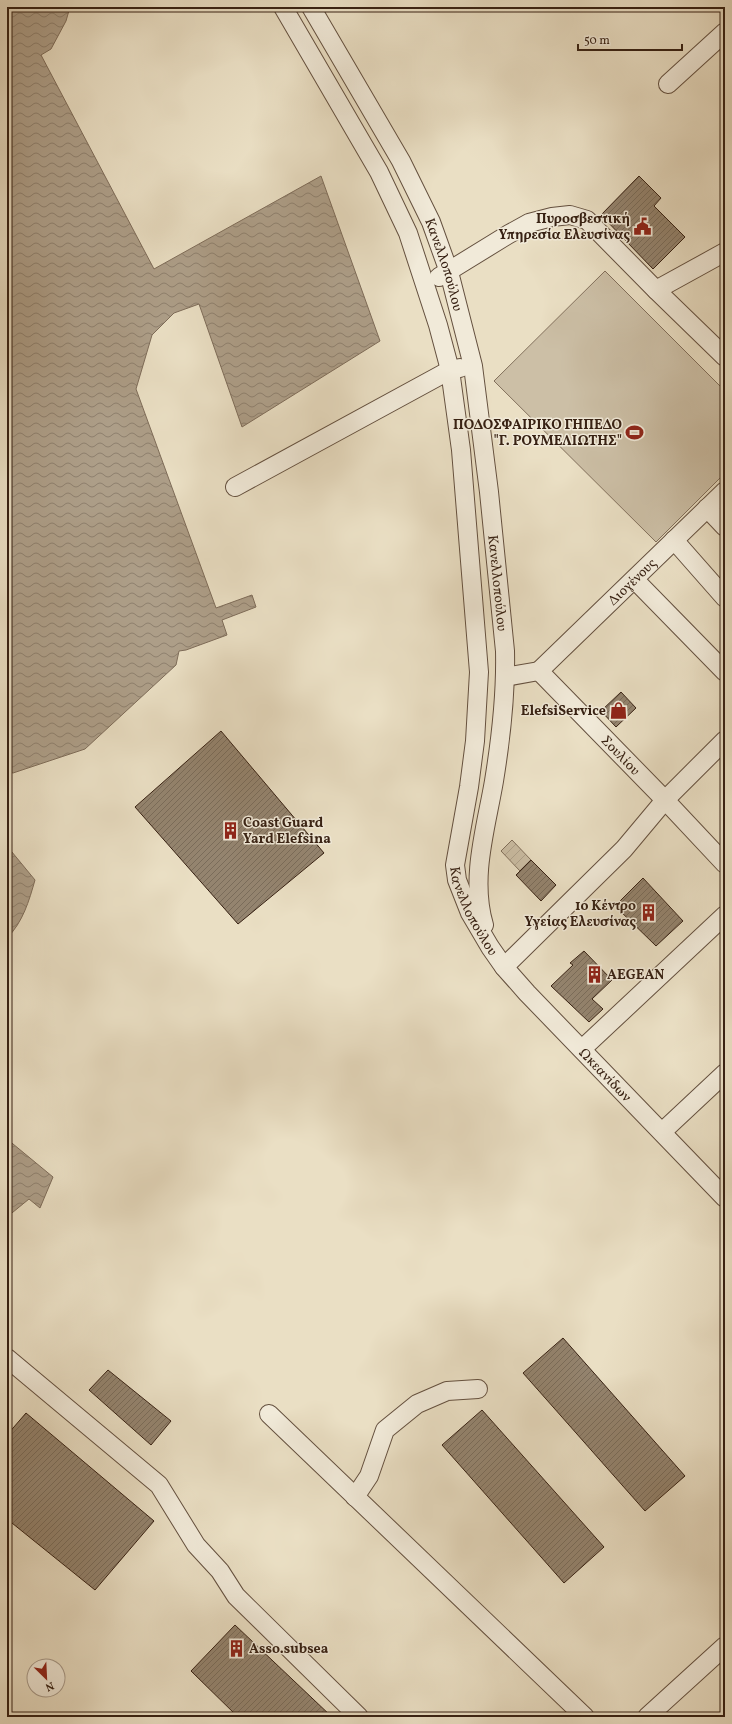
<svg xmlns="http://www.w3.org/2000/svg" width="732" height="1724" font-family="Vollkorn,serif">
<defs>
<pattern id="garden-furrows" width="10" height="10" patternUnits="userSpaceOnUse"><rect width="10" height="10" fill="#ccbfa6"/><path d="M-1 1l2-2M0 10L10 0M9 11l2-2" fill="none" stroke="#b0a48e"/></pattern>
<pattern id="water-waves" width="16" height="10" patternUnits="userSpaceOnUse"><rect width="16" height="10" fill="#ad9e88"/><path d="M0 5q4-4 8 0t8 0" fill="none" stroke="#8e806e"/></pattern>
<pattern id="building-hatch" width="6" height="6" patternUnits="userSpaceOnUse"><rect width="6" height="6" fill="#94846f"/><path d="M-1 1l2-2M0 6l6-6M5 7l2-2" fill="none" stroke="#7a6c5a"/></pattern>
</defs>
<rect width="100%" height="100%" fill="#eadfc4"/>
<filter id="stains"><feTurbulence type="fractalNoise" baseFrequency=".005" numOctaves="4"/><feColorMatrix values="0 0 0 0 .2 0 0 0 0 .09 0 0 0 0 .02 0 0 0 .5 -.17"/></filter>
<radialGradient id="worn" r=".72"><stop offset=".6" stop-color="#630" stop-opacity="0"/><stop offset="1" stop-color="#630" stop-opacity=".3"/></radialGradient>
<!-- garden -->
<polygon fill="url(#garden-furrows)" stroke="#82705c" points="512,840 531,860 520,871 501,851"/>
<!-- pitch -->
<polygon fill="#ccbfa6" stroke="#82705c" points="605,271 725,391 725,473 656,542 494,381"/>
<!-- water -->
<g fill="url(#water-waves)" stroke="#7e6c59">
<polygon points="7,7 70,7 66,21 51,49 41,55 154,269 321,176 380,341 242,427 199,304 174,313 152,335 136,389 216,608 252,595 256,607 222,620 227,635 186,650 179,651 176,665 85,749 13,773 7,771"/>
<path d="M7,846l28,34c-6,21 -12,42 -28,58z"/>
<polygon points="7,1139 53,1177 40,1208 29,1199 7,1217"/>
</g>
<!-- building -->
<g fill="url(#building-hatch)" stroke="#372113">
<polygon points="639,176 661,198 654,206 685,237 653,269 601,215"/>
<polygon points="621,692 636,708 616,727 601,711"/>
<polygon points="221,731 324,853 238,924 135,807"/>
<polygon points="531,860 556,885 541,901 516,875"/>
<polygon points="643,878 683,921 656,946 615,906"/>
<polygon points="584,951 612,980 592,999 603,1009 589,1022 551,986 573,965 570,963"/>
<polygon points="563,1338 685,1476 645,1511 523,1373"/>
<polygon points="108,1370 171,1421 151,1445 89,1390"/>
<polygon points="482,1410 604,1547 564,1583 442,1445"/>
<polygon points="26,1413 154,1521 95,1590 7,1519 7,1435"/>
<polygon points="235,1625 332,1717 238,1717 191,1671"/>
</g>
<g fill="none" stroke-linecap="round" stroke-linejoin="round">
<defs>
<g id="minor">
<path id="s1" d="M283,7l96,165 29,61 30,92 12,45 11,80 18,222 -4,69 -6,46 -14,78 2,15 13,33 20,34 14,20 23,26 198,205"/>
<path id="s2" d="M311,7l90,154 30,61 18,50 24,94 16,126 16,159c1,43 -4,87 -11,130 -8,47 -24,97 -10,144"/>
<polyline points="668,84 725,32"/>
<polyline points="439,277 509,234 529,223 552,217 570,215 587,220 656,290 725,357"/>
<polyline points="656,290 725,252"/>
<polyline points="235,487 450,370 460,368"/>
<polyline points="707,508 725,527"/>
<polyline points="674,540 725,598"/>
<polyline points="635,580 725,672"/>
<path id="s3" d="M539,671l186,-180"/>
<path id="s4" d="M505,677l34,-6 126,129 60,64"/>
<polyline points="504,967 624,849 665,800 725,740"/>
<polyline points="582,1049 725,915"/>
<polyline points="662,1132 725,1073"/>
<polyline points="7,1358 159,1485 196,1545 220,1571 236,1596 359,1717"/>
<polyline points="269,1414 585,1717"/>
<polyline points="355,1497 369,1476 385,1430 417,1404 447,1391 478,1389"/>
<polyline points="647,1717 725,1646"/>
</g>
</defs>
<!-- minor casing -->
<use href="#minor" stroke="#64503f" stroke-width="20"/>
<!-- minor -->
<use href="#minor" stroke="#f1ead9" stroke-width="18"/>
</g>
<!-- icons -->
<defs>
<symbol id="civic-bare" viewBox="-9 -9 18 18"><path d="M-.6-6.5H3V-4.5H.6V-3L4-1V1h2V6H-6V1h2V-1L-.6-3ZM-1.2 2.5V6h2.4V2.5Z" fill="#8f2418" stroke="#f1ead9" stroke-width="2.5" paint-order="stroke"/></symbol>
<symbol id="stadium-bare" viewBox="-9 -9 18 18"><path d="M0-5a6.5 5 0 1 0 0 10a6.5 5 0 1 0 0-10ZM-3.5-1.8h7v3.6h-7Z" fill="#8f2418" stroke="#f1ead9" stroke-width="2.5" paint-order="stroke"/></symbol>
<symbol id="shop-bare" viewBox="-9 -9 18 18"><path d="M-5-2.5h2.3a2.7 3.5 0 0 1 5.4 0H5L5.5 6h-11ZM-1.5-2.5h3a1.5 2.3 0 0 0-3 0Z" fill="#8f2418" stroke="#f1ead9" stroke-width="2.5" paint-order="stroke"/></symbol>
<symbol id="building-bare" viewBox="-9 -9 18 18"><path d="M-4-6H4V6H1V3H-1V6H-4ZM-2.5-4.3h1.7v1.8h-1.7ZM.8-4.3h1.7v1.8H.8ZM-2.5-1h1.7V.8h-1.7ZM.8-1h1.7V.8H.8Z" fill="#8f2418" stroke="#f1ead9" stroke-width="2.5" paint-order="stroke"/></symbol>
</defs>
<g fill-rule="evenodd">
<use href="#civic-bare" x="630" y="214" width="25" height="25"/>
<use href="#stadium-bare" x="622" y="420" width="25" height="25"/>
<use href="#shop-bare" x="606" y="698" width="25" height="25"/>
<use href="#building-bare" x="218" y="818" width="25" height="25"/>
<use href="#building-bare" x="636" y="900" width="25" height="25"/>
<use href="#building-bare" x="582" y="962" width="25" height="25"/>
<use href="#building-bare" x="224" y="1636" width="25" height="25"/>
</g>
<g text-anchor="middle" stroke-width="3" stroke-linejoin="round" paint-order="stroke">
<!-- poi labels -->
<g font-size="14" font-weight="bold" fill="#372113" stroke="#f1ead9" text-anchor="end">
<text x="630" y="223">Πυροσβεστική<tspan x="630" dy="16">Υπηρεσία Ελευσίνας</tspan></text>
<text x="622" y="429">ΠΟΔΟΣΦΑΙΡΙΚΟ ΓΗΠΕΔΟ<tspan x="622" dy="16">"Γ. ΡΟΥΜΕΛΙΩΤΗΣ"</tspan></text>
<text x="606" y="715">ElefsiService</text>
<text x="243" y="827" text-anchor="start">Coast Guard<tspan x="243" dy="16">Yard Elefsina</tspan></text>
<text x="636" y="910">1ο Κέντρο<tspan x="636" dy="16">Υγείας Ελευσίνας</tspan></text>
<text x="607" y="979" text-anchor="start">AEGEAN</text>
<text x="249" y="1653" text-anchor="start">Asso.subsea</text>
</g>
<!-- street labels -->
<g font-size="14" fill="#372113" stroke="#f1ead9">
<text dy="5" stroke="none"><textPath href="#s2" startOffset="291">Κανελλοπούλου</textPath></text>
<text dy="5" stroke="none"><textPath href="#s3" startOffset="129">Διογένους</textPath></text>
<text dy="5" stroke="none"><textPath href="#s2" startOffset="615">Κανελλοπούλου</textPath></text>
<text dy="5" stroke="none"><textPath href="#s4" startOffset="152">Σουλίου</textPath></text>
<text dy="5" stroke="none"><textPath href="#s1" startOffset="950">Κανελλοπούλου</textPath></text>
<text dy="5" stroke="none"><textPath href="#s1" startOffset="1162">Ωκεανίδων</textPath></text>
</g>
</g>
<!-- margin -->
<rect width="732" height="1724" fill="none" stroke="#eadfc4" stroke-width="24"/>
<rect x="8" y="8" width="716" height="1708" fill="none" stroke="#372113" stroke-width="2"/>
<rect x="12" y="12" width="708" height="1700" fill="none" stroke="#372113"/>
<!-- north arrow -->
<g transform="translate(46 1678) rotate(156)"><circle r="19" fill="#f1ead9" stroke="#a79a8a"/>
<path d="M0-3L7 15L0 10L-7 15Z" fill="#8f2418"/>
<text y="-6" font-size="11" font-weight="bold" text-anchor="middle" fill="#372113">N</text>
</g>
<!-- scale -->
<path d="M578 44v6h104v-6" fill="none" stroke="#372113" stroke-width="2"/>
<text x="584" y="44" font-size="12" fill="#372113" stroke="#f1ead9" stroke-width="3" paint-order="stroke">50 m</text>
<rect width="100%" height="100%" filter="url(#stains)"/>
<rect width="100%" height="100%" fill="url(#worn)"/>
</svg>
